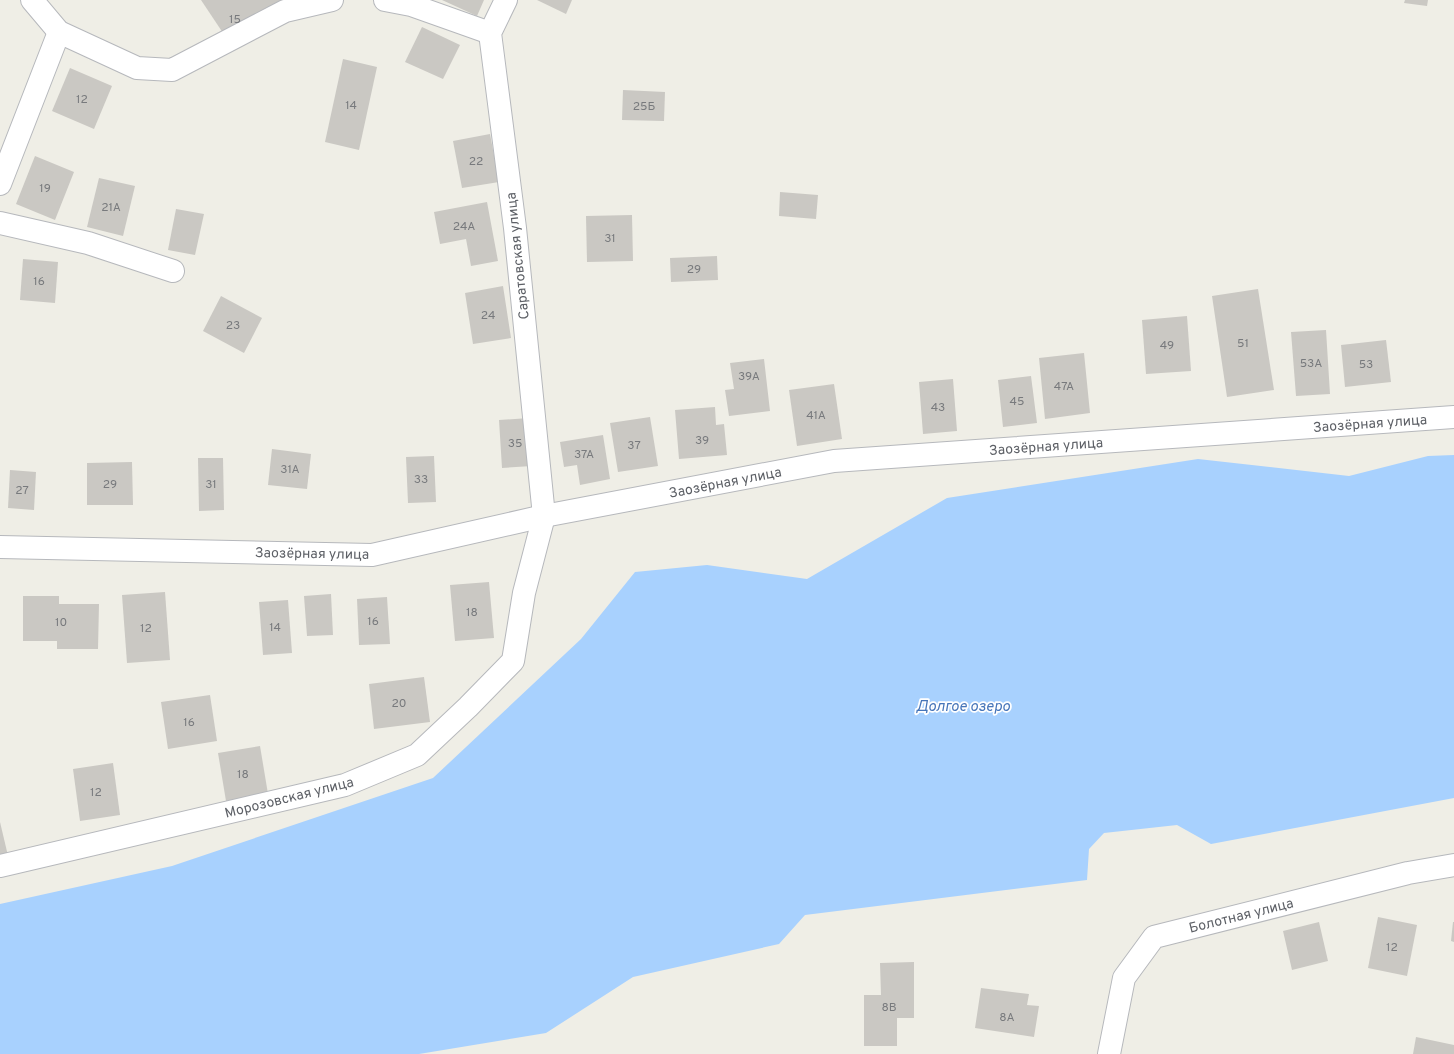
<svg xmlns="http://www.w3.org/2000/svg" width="1454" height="1054" font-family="Overpass,sans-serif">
<rect width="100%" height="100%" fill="#efeee6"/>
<!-- water -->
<polygon fill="#a8d1fe" points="1454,455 1454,798 1211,844 1177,825 1104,833 1089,849 1087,880 805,915 779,944 633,977 546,1033 419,1054 0,1054 0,904 172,866 433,778 581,639 635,572 707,565 807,579 947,498 1198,459 1349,476 1428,456"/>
<!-- building -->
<g fill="#cac8c3">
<polygon points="201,0 284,0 227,39"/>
<polygon points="442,0 484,0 477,16"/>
<polygon points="537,0 572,0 566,14"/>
<polygon points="1405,0 1428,0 1427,6 1404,3"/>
<polygon points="422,27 460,45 443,79 405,62"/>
<polygon points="343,59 377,67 359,150 325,142"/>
<polygon points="70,68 112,86 94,129 52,111"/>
<polygon points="623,90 665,92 664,121 622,120"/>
<polygon points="490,134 499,182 462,188 453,141"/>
<polygon points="35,156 74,172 55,220 16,204"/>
<polygon points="99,178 135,186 123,236 87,227"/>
<polygon points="780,192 818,195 816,219 779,216"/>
<polygon points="487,202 498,261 471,266 466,239 440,244 434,212"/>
<polygon points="176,209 204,214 195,255 168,250"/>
<polygon points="632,215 633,261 587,262 586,216"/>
<polygon points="717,256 718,280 671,282 670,258"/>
<polygon points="23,259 58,262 55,303 20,300"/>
<polygon points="503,286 511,338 473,344 465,293"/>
<polygon points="1258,289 1274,390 1227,397 1212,296"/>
<polygon points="221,296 262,318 244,353 203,331"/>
<polygon points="1187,316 1191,371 1146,374 1142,320"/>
<polygon points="1326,330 1330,394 1296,396 1291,332"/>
<polygon points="1386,340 1391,382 1345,387 1341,345"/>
<polygon points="1084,353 1090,413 1045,419 1039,358"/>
<polygon points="764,359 770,411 729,416 725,390 734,389 730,363"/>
<polygon points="1031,376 1037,423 1003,427 998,380"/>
<polygon points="953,379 957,431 923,434 919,382"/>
<polygon points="834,384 842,439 797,446 789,390"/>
<polygon points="715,407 716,425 724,424 727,455 679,459 675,410"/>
<polygon points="650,417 658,466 618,472 610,423"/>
<polygon points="529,418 532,466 502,468 499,420"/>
<polygon points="603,435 610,479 580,485 577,465 564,467 560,442"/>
<polygon points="272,449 311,454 307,489 268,485"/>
<polygon points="434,456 436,502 408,503 406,457"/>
<polygon points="198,458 223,458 224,510 199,511"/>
<polygon points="132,462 133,505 87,505 87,463"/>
<polygon points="10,470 36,472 34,510 8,508"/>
<polygon points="489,582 494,638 455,641 450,585"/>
<polygon points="165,592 170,660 127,663 122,595"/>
<polygon points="331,594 333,635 307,636 304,596"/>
<polygon points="23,596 59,596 59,604 99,604 98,649 57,649 57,641 23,641"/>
<polygon points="387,597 390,644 359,645 357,599"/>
<polygon points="288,600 292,653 263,655 259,602"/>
<polygon points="424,677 430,722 374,729 369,684"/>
<polygon points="210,695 217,741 168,749 161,702"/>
<polygon points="260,746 268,794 226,801 218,753"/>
<polygon points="113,763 120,815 80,821 73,769"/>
<polygon points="0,822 9,860 0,862"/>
<polygon points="1378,917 1417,925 1407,976 1368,968"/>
<polygon points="1319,922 1328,961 1292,970 1283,931"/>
<polygon points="1453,922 1454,922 1454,942 1451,941"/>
<polygon points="914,962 914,1018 897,1018 897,1046 864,1046 864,995 881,995 880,963"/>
<polygon points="981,988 1029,994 1027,1005 1039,1006 1034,1037 975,1028"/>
<polygon points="1416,1037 1454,1045 1454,1054 1413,1054"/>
</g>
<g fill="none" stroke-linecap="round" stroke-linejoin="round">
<defs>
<g id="minor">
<polyline points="32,0 59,32 137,68 172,70 285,11 332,0"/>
<polyline points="385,0 411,5 490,33"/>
<polyline points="0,184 59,32"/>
<polyline points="0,223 88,243 173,271"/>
<polyline points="0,547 372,555 544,516 834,461 1454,417"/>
<polyline points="0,866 345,785 417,755 468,707 513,661 524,593 544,516 515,228 490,33 506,0"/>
<polyline points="1109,1054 1124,978 1154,937 1408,873 1454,865"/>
</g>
</defs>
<!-- minor casing -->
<use href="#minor" stroke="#b6b8bc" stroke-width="24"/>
<!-- minor -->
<use href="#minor" stroke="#fff" stroke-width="22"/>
</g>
<g text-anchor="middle" stroke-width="3.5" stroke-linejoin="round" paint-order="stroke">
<!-- number labels -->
<g font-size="12" fill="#787a7d">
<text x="235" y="23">15</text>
<text x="82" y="103">12</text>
<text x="351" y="109">14</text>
<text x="644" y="110">25Б</text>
<text x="476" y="165">22</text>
<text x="45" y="192">19</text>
<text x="111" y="211">21А</text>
<text x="464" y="230">24А</text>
<text x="610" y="242">31</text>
<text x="694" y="273">29</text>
<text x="39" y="285">16</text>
<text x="488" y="319">24</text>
<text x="233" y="329">23</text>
<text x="1243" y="347">51</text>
<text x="1167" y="349">49</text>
<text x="1311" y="367">53А</text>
<text x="1366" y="368">53</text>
<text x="749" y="380">39А</text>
<text x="1064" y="390">47А</text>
<text x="1017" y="405">45</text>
<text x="938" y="411">43</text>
<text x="816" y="419">41А</text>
<text x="702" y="444">39</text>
<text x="515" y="447">35</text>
<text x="634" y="449">37</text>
<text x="584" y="458">37А</text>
<text x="290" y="473">31А</text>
<text x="421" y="483">33</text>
<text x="110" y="488">29</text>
<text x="211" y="488">31</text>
<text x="22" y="494">27</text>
<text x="472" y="616">18</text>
<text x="373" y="625">16</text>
<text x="61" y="626">10</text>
<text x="275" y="631">14</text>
<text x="146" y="632">12</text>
<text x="399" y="707">20</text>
<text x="189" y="726">16</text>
<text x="243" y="778">18</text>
<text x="96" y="796">12</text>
<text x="1392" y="951">12</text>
<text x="889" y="1011">8В</text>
<text x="1007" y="1021">8А</text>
</g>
<!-- street labels -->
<g font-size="14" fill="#5d6066" stroke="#fff">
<text transform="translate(517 256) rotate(-96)" y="5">Саратовская улица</text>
<text transform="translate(1370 423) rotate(-4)" y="5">Заозёрная улица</text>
<text transform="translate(1046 446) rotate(-4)" y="5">Заозёрная улица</text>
<text transform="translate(725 482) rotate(-11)" y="5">Заозёрная улица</text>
<text transform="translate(312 553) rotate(1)" y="5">Заозёрная улица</text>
<text transform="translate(289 797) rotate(-14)" y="5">Морозовская улица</text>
<text transform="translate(1241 915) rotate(-14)" y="5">Болотная улица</text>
</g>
<!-- water labels -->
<g font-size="15" font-style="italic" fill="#4675b9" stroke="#fff">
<text x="963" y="711">Долгое озеро</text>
</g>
</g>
</svg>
